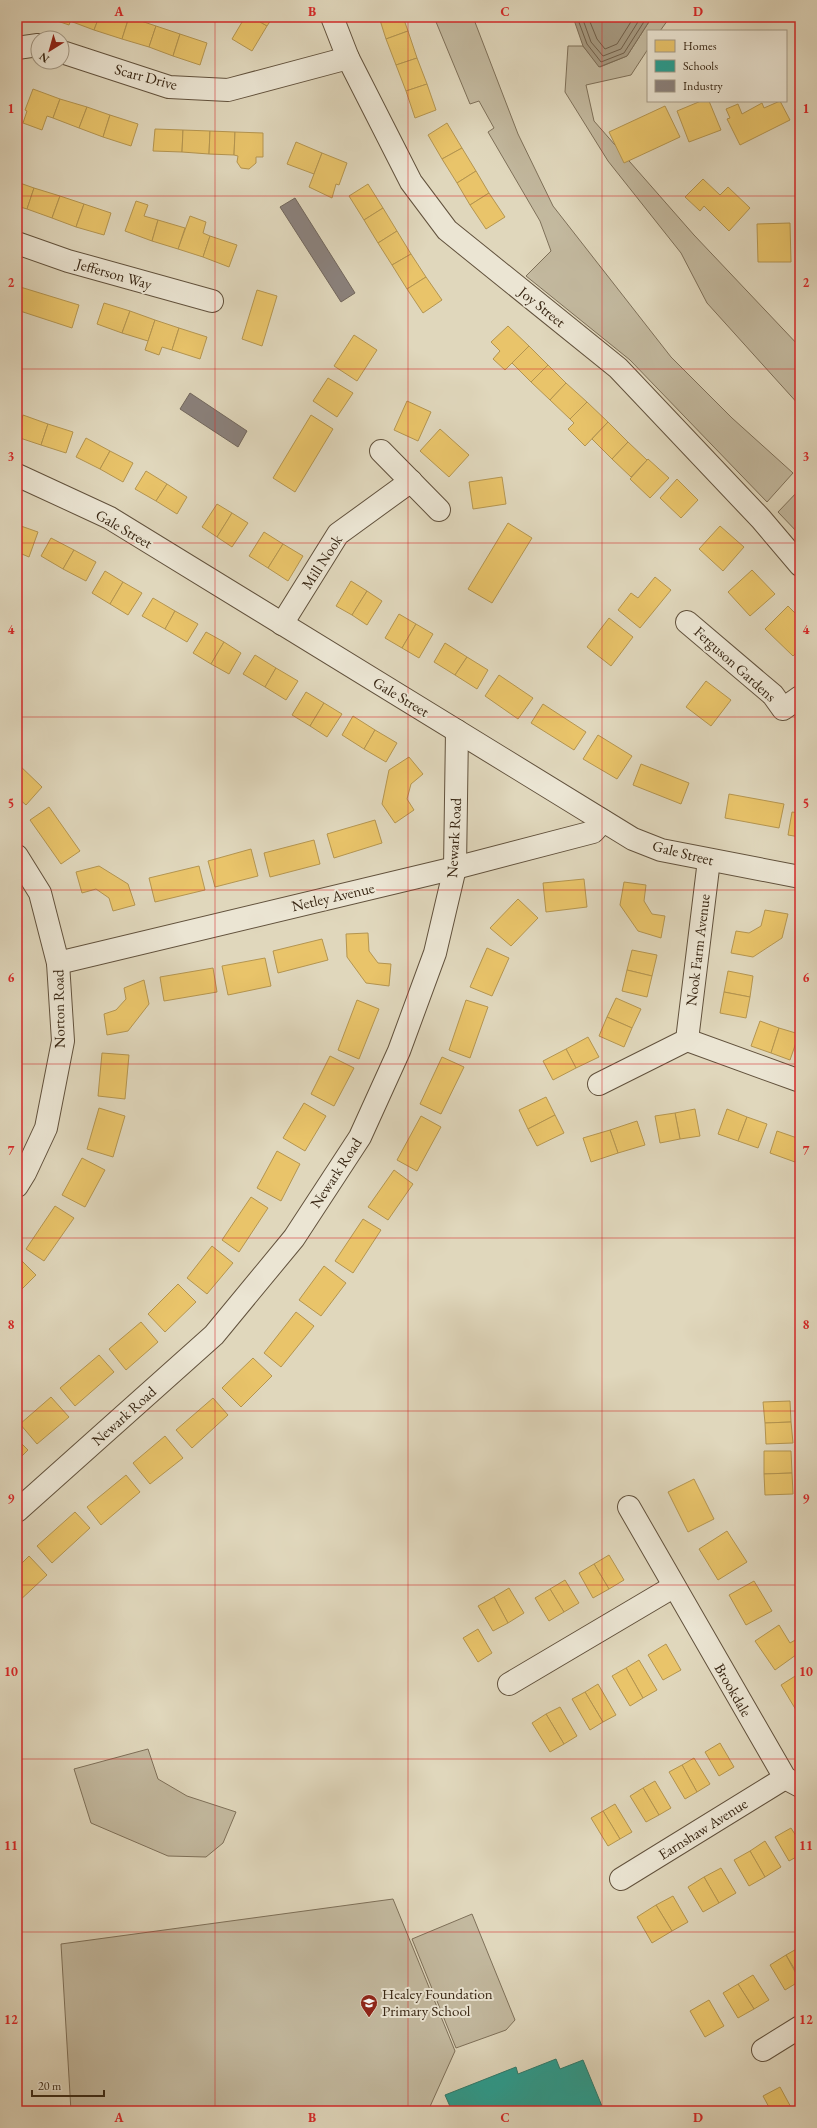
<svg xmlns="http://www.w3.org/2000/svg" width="817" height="2128" font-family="'EB Garamond',serif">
<rect width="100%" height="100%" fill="#e0d7bc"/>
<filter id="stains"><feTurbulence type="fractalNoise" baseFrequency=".005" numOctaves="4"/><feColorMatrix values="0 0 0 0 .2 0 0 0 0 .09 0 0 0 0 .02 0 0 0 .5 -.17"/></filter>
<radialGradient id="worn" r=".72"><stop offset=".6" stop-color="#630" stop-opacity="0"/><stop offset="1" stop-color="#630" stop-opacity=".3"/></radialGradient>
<!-- green -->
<g fill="#c3b99f" stroke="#7e7059">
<polygon points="434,17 473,17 518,134 553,206 671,357 732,418 793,473 767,502 630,360 526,276 551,251 540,221 488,132 494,128 479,101 470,104"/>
<polygon points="652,17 670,17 660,31 648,31 648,49 631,75 586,85 594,121 694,235 800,347 800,406 707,303 681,253 608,161 565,92 568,46 583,46 600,67 627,56"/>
<polygon points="800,489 800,535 778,512"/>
<polygon points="148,1749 158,1779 187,1796 236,1812 223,1843 206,1857 168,1856 91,1823 74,1769"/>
<polygon points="393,1899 455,2051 428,2111 71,2111 61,1944"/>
<polygon points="472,1914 515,2020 506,2030 456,2048 412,1939"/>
</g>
<!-- water -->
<polygon fill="#a79b83" stroke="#7b6c56" points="573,17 652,17 627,56 599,67 583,46"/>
<!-- homes -->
<g fill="#e9c46a" stroke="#b49550">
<polygon points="46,17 72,17 69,25"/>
<polygon points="72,17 99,17 94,30 70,21"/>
<polygon points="99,17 129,17 122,39 94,30"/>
<polygon points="129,17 156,26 149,47 122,39"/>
<polygon points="245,17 252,17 267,26 252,51 232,39"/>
<polygon points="252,17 273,17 267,26"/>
<polygon points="379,17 403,17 408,31 386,39"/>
<polygon points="156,26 180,34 173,56 149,47"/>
<polygon points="408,31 417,58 396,65 386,39"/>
<polygon points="180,34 207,43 200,65 173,56"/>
<polygon points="417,58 427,84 406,91 396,65"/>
<polygon points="427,84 436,110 415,118 406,91"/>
<polygon points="33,89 60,99 53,118 47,116 42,130 23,123 27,111 25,110"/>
<polygon points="60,99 87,107 79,128 53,118"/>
<polygon points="701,101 709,101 721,130 689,142 677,111"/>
<polygon points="780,101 790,120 740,145 727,119 730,118 726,109 738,104 742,114 762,103 764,108"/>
<polygon points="665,106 680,137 624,163 609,132"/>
<polygon points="87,107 110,115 103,137 79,128"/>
<polygon points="110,115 138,124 131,146 103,137"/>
<polygon points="447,123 462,148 442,159 428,135"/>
<polygon points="155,129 183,130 182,152 153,151"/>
<polygon points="183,130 210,131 209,154 182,152"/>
<polygon points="210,131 235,132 234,155 209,154"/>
<polygon points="235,132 263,133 263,157 256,157 256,163 249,169 241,168 237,162 238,156 234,155"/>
<polygon points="296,142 322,153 314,174 287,164"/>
<polygon points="462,148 476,171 457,183 442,159"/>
<polygon points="322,153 347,163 339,185 336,184 332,198 309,187"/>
<polygon points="476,171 489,193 470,205 457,183"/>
<polygon points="703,179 720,195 728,187 750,208 729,231 704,206 700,211 685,197"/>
<polygon points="17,182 34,188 27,209 17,206"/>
<polygon points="368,184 383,208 364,220 349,196"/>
<polygon points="34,188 60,196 52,218 27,209"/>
<polygon points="489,193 505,217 486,229 470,205"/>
<polygon points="60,196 84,204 76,227 52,218"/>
<polygon points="136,201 148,205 144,216 158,220 152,241 125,231"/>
<polygon points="84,204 111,213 104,235 76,227"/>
<polygon points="383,208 397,231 378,243 364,220"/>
<polygon points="190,216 206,222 203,233 210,236 203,257 178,249"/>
<polygon points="158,220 185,228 178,249 152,241"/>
<polygon points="790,223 791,262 758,262 757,224"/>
<polygon points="397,231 411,254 392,265 378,243"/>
<polygon points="210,236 237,245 229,267 203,257"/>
<polygon points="411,254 426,277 407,289 392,265"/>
<polygon points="426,277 442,300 423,313 407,289"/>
<polygon points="17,286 79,305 72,328 17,310"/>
<polygon points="257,290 277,296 262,346 242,339"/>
<polygon points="104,303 130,311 122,333 97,324"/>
<polygon points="130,311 155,320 148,341 122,333"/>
<polygon points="155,320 179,328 172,350 162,347 159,355 145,350"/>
<polygon points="508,326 529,346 505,370 493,359 500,351 491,342"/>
<polygon points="179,328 207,337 200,359 172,350"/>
<polygon points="354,335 377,350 357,381 334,366"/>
<polygon points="529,346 548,365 531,382 512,363"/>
<polygon points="548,365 566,383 550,400 531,382"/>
<polygon points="328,378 353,393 337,417 313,401"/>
<polygon points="566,383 587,402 570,419 550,400"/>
<polygon points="407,401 431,412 418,441 394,430"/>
<polygon points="587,402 608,422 585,446 568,429 574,423 570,419"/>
<polygon points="23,415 48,424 41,445 17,437"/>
<polygon points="311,415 333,429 295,492 273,478"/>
<polygon points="608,422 628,442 612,459 592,439"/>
<polygon points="48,424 73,432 66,453 41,445"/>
<polygon points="440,429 469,455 449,477 420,451"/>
<polygon points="86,438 110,451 100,469 76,457"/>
<polygon points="628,442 647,460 631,477 612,459"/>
<polygon points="110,451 133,463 123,482 100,469"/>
<polygon points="648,459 669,478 650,498 630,479"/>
<polygon points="146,471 167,484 156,501 135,489"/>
<polygon points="502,477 506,504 473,509 469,482"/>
<polygon points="677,479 698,500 681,518 660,498"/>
<polygon points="167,484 187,497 177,514 156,501"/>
<polygon points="217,504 232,513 217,537 202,527"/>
<polygon points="232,513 248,523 232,547 217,537"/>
<polygon points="508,523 532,538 492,603 468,589"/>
<polygon points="18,525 38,532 29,557 17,552"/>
<polygon points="720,526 744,547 723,571 699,549"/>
<polygon points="264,532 283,544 268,568 249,556"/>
<polygon points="51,538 74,550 63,569 41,556"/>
<polygon points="283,544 303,556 288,581 268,568"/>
<polygon points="74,550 96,562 86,581 63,569"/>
<polygon points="752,570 775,594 750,616 728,592"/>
<polygon points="105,571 123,582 110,604 92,593"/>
<polygon points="655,577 671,590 640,628 618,610 631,593 638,598"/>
<polygon points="351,581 367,591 352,615 336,606"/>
<polygon points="123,582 142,593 128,615 110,604"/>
<polygon points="367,591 382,601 367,625 352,615"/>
<polygon points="153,598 175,611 165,629 142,616"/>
<polygon points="788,606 800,618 800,649 793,656 765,629"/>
<polygon points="175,611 198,624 187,642 165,629"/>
<polygon points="399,614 416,624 402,648 385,638"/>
<polygon points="609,618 633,637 611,666 587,647"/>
<polygon points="416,624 433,634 419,658 402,648"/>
<polygon points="206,632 224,642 211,664 193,653"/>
<polygon points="224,642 241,653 229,674 211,664"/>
<polygon points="445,643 467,657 455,675 434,662"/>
<polygon points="255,655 276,668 265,687 243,674"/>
<polygon points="467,657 488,670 477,689 455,675"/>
<polygon points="276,668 298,681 286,700 265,687"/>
<polygon points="499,675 533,698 518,719 485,696"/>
<polygon points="706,681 731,700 711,726 686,707"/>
<polygon points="306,692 324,703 310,726 292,715"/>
<polygon points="324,703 342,714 327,737 310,726"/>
<polygon points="543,704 586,732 574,750 531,723"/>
<polygon points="353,716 375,730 364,749 342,735"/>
<polygon points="375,730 397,743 386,762 364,749"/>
<polygon points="598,735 632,756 617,779 583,759"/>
<polygon points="409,757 423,774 411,784 407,799 414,810 395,823 382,804 389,770"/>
<polygon points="17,763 42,787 26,805 17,797"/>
<polygon points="641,764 689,783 681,804 633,785"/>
<polygon points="729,794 784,804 779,828 725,818"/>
<polygon points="49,807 80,851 61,864 30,820"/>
<polygon points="792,812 800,813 800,837 788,835"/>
<polygon points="375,820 382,843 334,858 327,834"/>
<polygon points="314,840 320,864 270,877 264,853"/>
<polygon points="251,849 258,876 215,887 208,861"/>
<polygon points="99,866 128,884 135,905 113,911 109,898 96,889 82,893 76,872"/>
<polygon points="199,866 205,890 155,902 149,878"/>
<polygon points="584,879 587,907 546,912 543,883"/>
<polygon points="624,882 646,885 644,901 652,914 665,916 661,938 638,931 620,905"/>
<polygon points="518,899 538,918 511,946 490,928"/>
<polygon points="765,910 788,914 782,938 753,957 731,953 736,931 749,933 761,926"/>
<polygon points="368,933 369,951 378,963 391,964 389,986 366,983 347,957 346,934"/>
<polygon points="322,939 328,960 278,973 273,951"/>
<polygon points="487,948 509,958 492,996 470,987"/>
<polygon points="632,950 657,955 652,976 627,970"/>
<polygon points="265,958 271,986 228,995 222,966"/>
<polygon points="213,968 217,992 164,1001 160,977"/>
<polygon points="627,970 652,976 647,997 622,991"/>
<polygon points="728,971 753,976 750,997 724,992"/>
<polygon points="144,980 149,1004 128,1031 107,1035 104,1014 116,1010 126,999 124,988"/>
<polygon points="724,992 750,997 746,1018 720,1013"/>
<polygon points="616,998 641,1009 632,1028 607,1017"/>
<polygon points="357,1000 379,1009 359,1059 338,1050"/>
<polygon points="466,1000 488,1007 470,1058 449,1050"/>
<polygon points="607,1017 632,1028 624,1047 599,1036"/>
<polygon points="760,1021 779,1028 771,1053 751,1046"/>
<polygon points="779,1028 799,1034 790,1060 771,1053"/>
<polygon points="588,1037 599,1057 576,1068 566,1049"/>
<polygon points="566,1049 576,1068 553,1080 543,1061"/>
<polygon points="102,1053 129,1055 125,1099 98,1096"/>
<polygon points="330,1056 354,1068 334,1106 311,1094"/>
<polygon points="442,1057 464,1067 441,1114 420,1104"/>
<polygon points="546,1097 555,1115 528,1129 519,1110"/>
<polygon points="304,1103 326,1116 305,1151 283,1138"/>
<polygon points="99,1108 125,1116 113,1157 87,1149"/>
<polygon points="695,1109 700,1136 680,1139 675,1113"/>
<polygon points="727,1109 747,1117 738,1141 718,1134"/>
<polygon points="675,1113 680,1139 660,1143 655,1116"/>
<polygon points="555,1115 564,1133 537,1146 528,1129"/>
<polygon points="421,1116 441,1127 417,1171 397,1160"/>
<polygon points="747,1117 767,1124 758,1148 738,1141"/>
<polygon points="637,1121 645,1145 618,1153 610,1130"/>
<polygon points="610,1130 618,1153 591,1162 583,1138"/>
<polygon points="777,1131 800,1139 800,1147 795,1162 770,1153"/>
<polygon points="800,1147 800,1164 795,1162"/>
<polygon points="277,1151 300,1164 281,1201 257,1188"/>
<polygon points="82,1158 105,1170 85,1207 62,1195"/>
<polygon points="394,1170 413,1184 388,1220 368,1207"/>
<polygon points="251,1197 268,1208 239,1252 222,1240"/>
<polygon points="55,1206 74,1218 44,1261 26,1249"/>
<polygon points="363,1219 381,1230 353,1273 335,1261"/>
<polygon points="212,1246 233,1263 207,1294 187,1278"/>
<polygon points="18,1257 36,1275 17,1294 17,1258"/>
<polygon points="324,1266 346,1283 321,1316 299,1300"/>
<polygon points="178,1284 196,1302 165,1332 148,1314"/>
<polygon points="296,1312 314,1326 281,1367 264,1353"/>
<polygon points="141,1322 158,1342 126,1370 109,1349"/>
<polygon points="99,1355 114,1372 75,1406 60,1388"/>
<polygon points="253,1358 272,1376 241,1407 222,1388"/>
<polygon points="51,1397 69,1417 37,1444 20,1424"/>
<polygon points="213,1398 228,1415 192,1448 176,1430"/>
<polygon points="790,1401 791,1422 765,1423 763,1402"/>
<polygon points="791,1422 793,1443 766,1444 765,1423"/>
<polygon points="165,1436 183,1458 150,1484 133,1463"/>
<polygon points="17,1439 28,1450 17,1461"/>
<polygon points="764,1451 791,1451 792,1473 764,1474"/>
<polygon points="792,1473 793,1494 765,1495 764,1474"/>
<polygon points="126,1475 140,1492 101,1525 87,1507"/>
<polygon points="694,1479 714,1519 688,1532 668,1492"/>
<polygon points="75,1512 90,1528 52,1563 37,1546"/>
<polygon points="727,1531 747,1562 718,1580 699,1549"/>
<polygon points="609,1555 624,1580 609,1589 594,1564"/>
<polygon points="29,1556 47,1575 17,1603 17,1568"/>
<polygon points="594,1564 609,1589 593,1598 579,1573"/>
<polygon points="565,1580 579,1603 564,1612 550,1589"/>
<polygon points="754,1581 772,1611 746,1625 729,1595"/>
<polygon points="509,1588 524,1613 508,1623 494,1597"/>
<polygon points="550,1589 564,1612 549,1621 535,1598"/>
<polygon points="494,1597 508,1623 493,1631 478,1606"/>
<polygon points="779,1625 790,1643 797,1639 800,1644 800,1652 775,1670 755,1641"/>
<polygon points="478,1629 492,1653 478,1662 463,1638"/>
<polygon points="666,1644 681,1670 663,1680 648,1655"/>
<polygon points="639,1660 657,1690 643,1698 626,1668"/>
<polygon points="626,1668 643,1698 630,1706 612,1676"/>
<polygon points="800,1673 800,1714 799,1715 781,1685"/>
<polygon points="598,1684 616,1715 603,1722 585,1692"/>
<polygon points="585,1692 603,1722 590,1730 572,1699"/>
<polygon points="560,1707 577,1736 564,1744 546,1714"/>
<polygon points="546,1714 564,1744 550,1752 532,1723"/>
<polygon points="720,1743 734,1767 719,1776 705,1752"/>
<polygon points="694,1758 710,1784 697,1792 682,1765"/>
<polygon points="682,1765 697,1792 685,1799 669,1772"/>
<polygon points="655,1781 671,1808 659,1815 643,1788"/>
<polygon points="643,1788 659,1815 646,1822 630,1796"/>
<polygon points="615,1804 632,1832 620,1839 603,1811"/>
<polygon points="603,1811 620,1839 608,1846 591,1818"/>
<polygon points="791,1828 800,1842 800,1855 789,1861 775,1837"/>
<polygon points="765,1841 781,1867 765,1877 750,1851"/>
<polygon points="750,1851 765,1877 749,1886 734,1860"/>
<polygon points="721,1868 736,1893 719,1903 704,1877"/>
<polygon points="704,1877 719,1903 703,1912 688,1887"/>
<polygon points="673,1896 688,1922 672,1931 656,1905"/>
<polygon points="656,1905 672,1931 652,1943 637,1917"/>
<polygon points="800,1947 800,1978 786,1955"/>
<polygon points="786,1955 800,1981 785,1990 770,1965"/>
<polygon points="753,1975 769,2000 754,2009 738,1984"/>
<polygon points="738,1984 754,2009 738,2018 723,1993"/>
<polygon points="709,2000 724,2026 705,2037 690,2011"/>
<polygon points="780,2087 793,2111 771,2111 763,2096"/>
</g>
<!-- schools -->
<polygon fill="#2a9d8f" stroke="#2e796a" points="556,2059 560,2069 583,2060 604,2111 452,2111 445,2095 516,2067 518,2074"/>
<!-- industry -->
<g fill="#8a817c" stroke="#71665c">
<polygon points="295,198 355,293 341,302 280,207"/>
<polygon points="190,393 247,431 238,447 180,409"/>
</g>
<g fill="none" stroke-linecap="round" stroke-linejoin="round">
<!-- shore -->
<g stroke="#70604b" stroke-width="1">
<polyline points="577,17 587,44 601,62 624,53 647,17"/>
<polyline points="582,17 591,42 603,56 621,49 641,17"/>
<polyline points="588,17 597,39 605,49 617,44 634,17"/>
</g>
<defs>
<g id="minor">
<polyline points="332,17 348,58 411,182 447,230 618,368 761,519 800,565"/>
<polyline points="17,48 38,45"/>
<polyline points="62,52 169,87 228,90 348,58"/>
<polyline points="17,243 68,261 212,301"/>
<polyline points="381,451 439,510"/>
<polyline points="17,475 110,518 633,839 661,850 800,877"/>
<polyline points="687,622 773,695 783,709 800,697"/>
<polyline points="282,624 338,534 411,481"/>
<polyline points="17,856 40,893 58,963 63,1041 46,1128 25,1173 17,1186"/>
<polyline points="58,963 455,868 593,832 603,821"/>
<polyline points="687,1040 800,1081"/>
<polyline points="599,1084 687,1040 709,860"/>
<polyline points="629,1507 785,1778 800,1786"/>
<polyline points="17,1511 214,1335 294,1238 360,1137 399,1051 435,953 455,868 457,731"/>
<polyline points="509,1684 673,1587"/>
<polyline points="621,1879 785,1778"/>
<polyline points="763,2050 800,2027"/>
</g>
</defs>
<!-- minor casing -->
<use href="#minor" stroke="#62523d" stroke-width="24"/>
<!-- minor -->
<use href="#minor" stroke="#ebe5d3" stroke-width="22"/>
</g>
<!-- grid -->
<path fill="none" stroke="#d62828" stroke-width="1" stroke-opacity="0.55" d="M215,17v2094M408,17v2094M602,17v2094M17,196h783M17,369h783M17,543h783M17,717h783M17,890h783M17,1064h783M17,1238h783M17,1411h783M17,1585h783M17,1759h783M17,1932h783"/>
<!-- icons -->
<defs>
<symbol id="school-pin" viewBox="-11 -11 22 30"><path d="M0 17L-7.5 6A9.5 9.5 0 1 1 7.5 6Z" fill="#8f2418" stroke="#ebe5d3"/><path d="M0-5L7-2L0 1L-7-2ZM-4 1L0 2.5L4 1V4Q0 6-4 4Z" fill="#fff"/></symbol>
</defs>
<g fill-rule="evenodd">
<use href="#school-pin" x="359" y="1993" width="20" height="27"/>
</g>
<g text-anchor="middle" stroke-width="4" stroke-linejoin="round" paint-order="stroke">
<!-- street labels -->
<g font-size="15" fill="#382613" stroke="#ebe5d3">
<text transform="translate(146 77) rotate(15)" y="5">Scarr Drive</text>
<text transform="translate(114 274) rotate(16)" y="5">Jefferson Way</text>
<text transform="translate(542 307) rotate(39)" y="5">Joy Street</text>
<text transform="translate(124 529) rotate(30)" y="5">Gale Street</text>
<text transform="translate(322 562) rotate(-57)" y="5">Mill Nook</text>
<text transform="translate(735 664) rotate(42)" y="5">Ferguson Gardens</text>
<text transform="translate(401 697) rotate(31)" y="5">Gale Street</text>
<text transform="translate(454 838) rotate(-87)" y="5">Newark Road</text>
<text transform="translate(683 853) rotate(14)" y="5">Gale Street</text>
<text transform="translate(333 897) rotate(-13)" y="5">Netley Avenue</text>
<text transform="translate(698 950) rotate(-83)" y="5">Nook Farm Avenue</text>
<text transform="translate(59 1009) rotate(-91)" y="5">Norton Road</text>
<text transform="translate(336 1173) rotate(-57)" y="5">Newark Road</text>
<text transform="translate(124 1416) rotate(-42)" y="5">Newark Road</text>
<text transform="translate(733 1690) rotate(60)" y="5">Brookdale</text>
<text transform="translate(703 1829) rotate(-32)" y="5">Earnshaw Avenue</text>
</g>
<!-- poi labels -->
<g font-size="15" fill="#382613" stroke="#ebe5d3" text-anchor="start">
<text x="382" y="1999">Healey Foundation<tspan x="382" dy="17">Primary School</tspan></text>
</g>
</g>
<!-- margin -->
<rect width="817" height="2128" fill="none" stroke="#e0d7bc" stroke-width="44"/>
<!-- legend -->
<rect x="647" y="30" width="140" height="72" fill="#ebe5d3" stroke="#a39986"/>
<rect x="655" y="40" width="20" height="12" fill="#e9c46a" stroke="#a39986"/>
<text x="683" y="50" font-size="12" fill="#382613">Homes</text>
<rect x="655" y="60" width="20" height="12" fill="#2a9d8f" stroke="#a39986"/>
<text x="683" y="70" font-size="12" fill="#382613">Schools</text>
<rect x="655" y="80" width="20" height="12" fill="#8a817c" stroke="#a39986"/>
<text x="683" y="90" font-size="12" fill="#382613">Industry</text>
<!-- north arrow -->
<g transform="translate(50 50) rotate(217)"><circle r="19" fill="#ebe5d3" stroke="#a39986"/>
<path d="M0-3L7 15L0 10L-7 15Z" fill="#8f2418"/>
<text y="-6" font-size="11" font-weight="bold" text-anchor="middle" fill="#382613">N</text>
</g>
<!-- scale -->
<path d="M32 2090v6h72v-6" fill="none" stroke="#382613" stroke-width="2"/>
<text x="38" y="2090" font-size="12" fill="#382613" stroke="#ebe5d3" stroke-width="3" paint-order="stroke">20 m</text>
<rect x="22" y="22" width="773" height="2084" fill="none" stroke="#d62828" stroke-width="1.5"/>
<g font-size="13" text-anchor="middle" font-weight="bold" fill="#d62828">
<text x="119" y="16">A</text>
<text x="312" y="16">B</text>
<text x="505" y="16">C</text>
<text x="698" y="16">D</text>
<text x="11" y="113">1</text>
<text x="806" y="113">1</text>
<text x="11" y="287">2</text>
<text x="806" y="287">2</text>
<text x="11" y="461">3</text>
<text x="806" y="461">3</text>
<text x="11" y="634">4</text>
<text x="806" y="634">4</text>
<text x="11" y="808">5</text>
<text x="806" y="808">5</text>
<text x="11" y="982">6</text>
<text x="806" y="982">6</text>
<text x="11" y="1155">7</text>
<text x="806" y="1155">7</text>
<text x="11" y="1329">8</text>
<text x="806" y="1329">8</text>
<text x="11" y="1503">9</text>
<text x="806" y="1503">9</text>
<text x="11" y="1676">10</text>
<text x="806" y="1676">10</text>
<text x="11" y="1850">11</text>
<text x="806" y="1850">11</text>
<text x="11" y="2024">12</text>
<text x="806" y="2024">12</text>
<text x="119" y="2122">A</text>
<text x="312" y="2122">B</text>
<text x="505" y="2122">C</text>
<text x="698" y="2122">D</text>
</g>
<rect width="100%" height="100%" filter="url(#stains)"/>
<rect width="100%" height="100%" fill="url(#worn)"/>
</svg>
